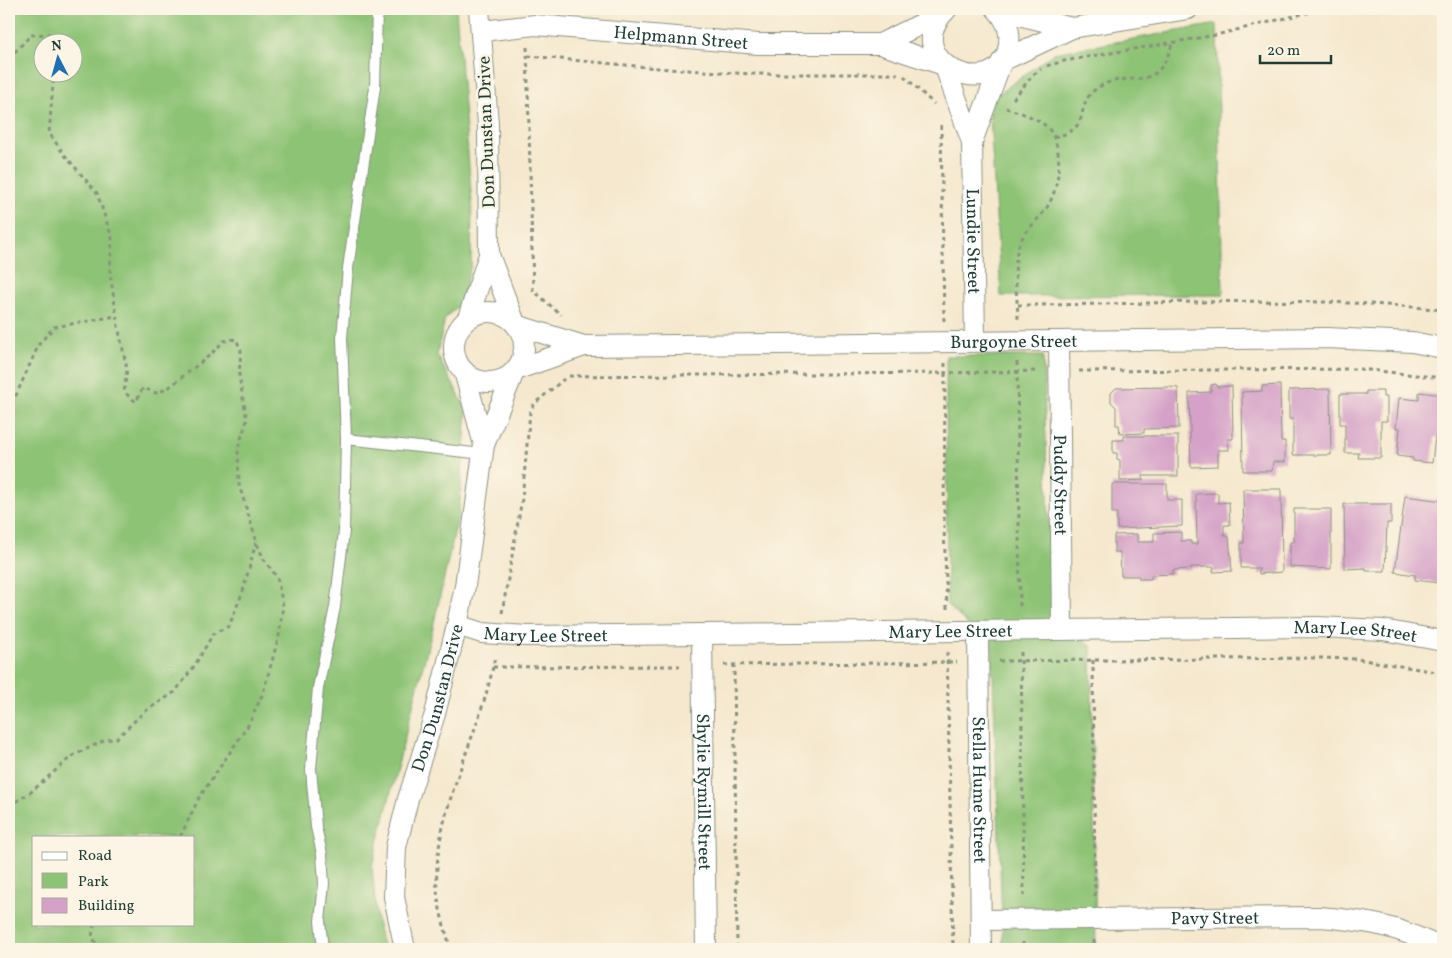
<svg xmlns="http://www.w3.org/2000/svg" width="1452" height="958" font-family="Vollkorn,serif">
<rect width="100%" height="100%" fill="#fcf5e5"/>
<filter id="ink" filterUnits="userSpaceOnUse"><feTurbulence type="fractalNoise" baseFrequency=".02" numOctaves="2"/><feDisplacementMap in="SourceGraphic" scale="10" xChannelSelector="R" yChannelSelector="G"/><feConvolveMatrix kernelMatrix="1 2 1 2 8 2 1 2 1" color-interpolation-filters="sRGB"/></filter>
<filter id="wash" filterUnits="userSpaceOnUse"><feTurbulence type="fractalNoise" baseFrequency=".0096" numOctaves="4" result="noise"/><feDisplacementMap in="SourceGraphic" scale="20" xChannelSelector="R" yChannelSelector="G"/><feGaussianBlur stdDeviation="1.12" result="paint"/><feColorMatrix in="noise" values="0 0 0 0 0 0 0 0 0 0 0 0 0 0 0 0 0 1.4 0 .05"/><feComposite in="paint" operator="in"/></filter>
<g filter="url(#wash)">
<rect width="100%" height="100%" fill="#f5e8ce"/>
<!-- green -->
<g fill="#8dc375" stroke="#568054" fill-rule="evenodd">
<path d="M9,9h447l16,194 -1,63 -11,38 -15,14 -8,37 30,55 -8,102 -26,115 -61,239 5,56 7,27h-375zM42,42h30v30h-30zM34,837h160v87h-160z"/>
<polygon points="1217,24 1223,295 1001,296 989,101 1054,53"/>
<polygon points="946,356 1043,356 1052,613 1091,646 1096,949 1003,949 992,647 947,605"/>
</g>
<g id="blocks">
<!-- building -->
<g fill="#d5a1c8">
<polygon points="1216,384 1217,387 1232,386 1233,439 1228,439 1229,450 1218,450 1218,466 1191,467 1189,393 1211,392 1211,385"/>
<polygon points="1280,385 1281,441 1285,441 1285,462 1273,462 1272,471 1243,471 1242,392 1262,391 1262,386"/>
<polygon points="1170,387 1178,388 1179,428 1144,429 1144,433 1120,434 1119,425 1116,425 1116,407 1111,402 1111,393 1116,388"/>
<polygon points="1330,389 1331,455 1293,455 1293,419 1289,419 1289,390"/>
<polygon points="1366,391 1383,391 1383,397 1387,397 1387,421 1381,421 1381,458 1358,458 1359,453 1345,453 1345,424 1340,424 1340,394 1366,394"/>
<polygon points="1419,392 1443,395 1441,438 1435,437 1432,463 1413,461 1413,458 1397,456 1400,428 1396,428 1399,398 1419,400"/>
<polygon points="1124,436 1178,436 1178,476 1143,476 1143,480 1120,481 1120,460 1117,459 1117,453 1113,453 1113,440 1124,440"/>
<polygon points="1112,484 1167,484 1167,500 1182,500 1182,526 1117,529 1117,513 1112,513"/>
<polygon points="1243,489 1281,489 1282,572 1259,574 1259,568 1241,568 1241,543 1244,543"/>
<polygon points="1218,493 1218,503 1229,502 1230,525 1224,525 1224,535 1229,537 1232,571 1213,572 1214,567 1191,567 1192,569 1173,570 1173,574 1151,575 1151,579 1139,579 1139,576 1121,576 1120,552 1114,552 1114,535 1137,534 1137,542 1154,542 1154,533 1181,532 1181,541 1191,541 1191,544 1197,544 1196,494"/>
<polygon points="1405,496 1443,501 1443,559 1440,583 1415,580 1415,575 1395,572"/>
<polygon points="1344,504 1391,504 1391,523 1387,523 1385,571 1366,571 1366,568 1345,569"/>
<polygon points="1294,509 1331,509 1331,569 1290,567 1290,542 1294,542"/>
</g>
</g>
</g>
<g filter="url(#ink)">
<use href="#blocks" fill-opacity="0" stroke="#8a9281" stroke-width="1"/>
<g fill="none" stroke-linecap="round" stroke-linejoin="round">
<defs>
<g id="lane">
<polyline points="346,439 483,454"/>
<polyline points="323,949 320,921 324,884 322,854 316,827 311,769 318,688 335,607 344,531 346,439 342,338 348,268 375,87 377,9"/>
</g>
<g id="street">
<path d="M947,9c-54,52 53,100 62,35 2,-14 -4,-26 -13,-35"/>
<polyline points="998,10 1072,28"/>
<path id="s1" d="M482,31l53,-6 223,19h122l64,21"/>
<polyline points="880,44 940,15"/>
<polyline points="1002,61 1072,28 1188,9"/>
<path id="s2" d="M945,67l27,75 3,199"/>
<polyline points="972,142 1001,63"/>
<polyline points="489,255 515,323"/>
<circle cx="489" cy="347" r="35"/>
<polyline points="468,318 489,255 488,124 479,9"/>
<path id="s3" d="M516,325l68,21 743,-8 85,4 31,6"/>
<path id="s4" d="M1059,341l3,289"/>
<polyline points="515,370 584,346"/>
<polyline points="464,371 484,445"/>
<path id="s5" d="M457,625l25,8 45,3 790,-9 66,3 60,11"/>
<path id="s6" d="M978,631l3,318"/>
<path id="s7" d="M702,634l4,315"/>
<path id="s8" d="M981,920l339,-3c48,4 80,9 122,32"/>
<path id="s9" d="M405,949l-11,-52 2,-50 12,-48 27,-85 22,-89 8,-39 19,-141 30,-73"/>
</g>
</defs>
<!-- lane casing -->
<use href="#lane" stroke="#8a9281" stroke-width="12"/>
<!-- street casing -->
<use href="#street" stroke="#8a9281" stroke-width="22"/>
<!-- path -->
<g stroke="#8a9281" stroke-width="3" stroke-dasharray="4 4" stroke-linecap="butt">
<polyline points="527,47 533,290 561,315"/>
<polyline points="528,56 669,69 752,74 898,74"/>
<polyline points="9,58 31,35 49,34 53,42"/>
<polyline points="1047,66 1064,61 1216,35 1323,9"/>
<polyline points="54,72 49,133 63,153 97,193 112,238 110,273 118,326 127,369 124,392 136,402 143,388 156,393 167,389 210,355 224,341 236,339 241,350 239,376 247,420 238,448 239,485 258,546 264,560 277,577 283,606 279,636 263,693 249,724 199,798 180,837"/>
<polyline points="904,76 934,104"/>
<polyline points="1013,99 1033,75 1041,69"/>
<path d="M1006,108c13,4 33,10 42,20 16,18 12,56 1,76 -9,16 -26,26 -31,44 -6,22 0,50 0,73"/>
<polyline points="941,125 944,321"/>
<path d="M1054,137c40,-8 19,-31 42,-48 32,-23 60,10 76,-45"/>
<path d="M1018,305c142,0 284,-11 425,5"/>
<polyline points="1017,362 1020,608"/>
<polyline points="945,363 945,373 1038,371"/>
<polyline points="1079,371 1360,369 1443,378"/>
<polyline points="569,376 945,373 944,527 947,609"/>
<polyline points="9,411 39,344 54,327 116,316"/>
<polyline points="502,613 522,499 530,412 534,404 564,379"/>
<polyline points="947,652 953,949"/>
<polyline points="1021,652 1024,898"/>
<polyline points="1093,660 1095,899"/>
<polyline points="999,661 1320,658 1357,659 1443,673"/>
<polyline points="734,664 737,949"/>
<polyline points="724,665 957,662"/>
<polyline points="493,667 680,666"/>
<polyline points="9,806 31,792 72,756 105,740 117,738 144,712 175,692 195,665 213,634 229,626 243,591 256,542"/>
<polyline points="94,924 92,937 100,949"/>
<polyline points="1094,940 1094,949"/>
<polyline points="1023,942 1023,949"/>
<path d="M451,949c-6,-19 -12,-39 -14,-59 -5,-80 45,-156 58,-234"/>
<polyline points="1176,949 1340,949"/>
</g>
<!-- lane -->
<use href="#lane" stroke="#fff" stroke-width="10"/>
<!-- street -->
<use href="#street" stroke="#fff" stroke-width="20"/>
</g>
</g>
<g text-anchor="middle" stroke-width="5" stroke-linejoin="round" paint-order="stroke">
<!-- street labels -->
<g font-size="18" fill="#1f3d34" stroke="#fcf5e5">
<text dy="6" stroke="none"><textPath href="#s1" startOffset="200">Helpmann Street</textPath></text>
<text transform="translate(486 132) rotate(-92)" y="6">Don Dunstan Drive</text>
<text dy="6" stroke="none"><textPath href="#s2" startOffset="179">Lundie Street</textPath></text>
<text dy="6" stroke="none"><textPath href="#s3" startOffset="501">Burgoyne Street</textPath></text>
<text dy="6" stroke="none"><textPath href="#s4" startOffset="144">Puddy Street</textPath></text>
<text dy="6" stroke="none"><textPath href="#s5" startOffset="495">Mary Lee Street</textPath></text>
<text dy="6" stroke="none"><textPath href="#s5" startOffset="90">Mary Lee Street</textPath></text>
<text dy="6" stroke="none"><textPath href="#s5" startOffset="900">Mary Lee Street</textPath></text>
<text dy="6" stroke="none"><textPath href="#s9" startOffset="258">Don Dunstan Drive</textPath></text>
<text dy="6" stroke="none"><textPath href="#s6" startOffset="159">Stella Hume Street</textPath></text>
<text dy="6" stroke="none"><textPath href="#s7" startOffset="158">Shylie Rymill Street</textPath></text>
<text dy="6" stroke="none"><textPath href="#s8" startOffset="234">Pavy Street</textPath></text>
</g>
</g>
<!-- margin -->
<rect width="1452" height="958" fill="none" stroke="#fcf5e5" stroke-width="30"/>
<!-- legend -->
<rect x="32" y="836" width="162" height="90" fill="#fcf5e5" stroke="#a4ab9e"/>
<rect x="42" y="852" width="25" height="8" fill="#ffffff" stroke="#a4ab9e"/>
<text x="78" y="860" font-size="15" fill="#1f3d34">Road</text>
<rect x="42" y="873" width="25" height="15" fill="#8dc375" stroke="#a4ab9e"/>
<text x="78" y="886" font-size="15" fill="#1f3d34">Park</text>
<rect x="42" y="898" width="25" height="15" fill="#d5a1c8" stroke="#a4ab9e"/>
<text x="78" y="910" font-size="15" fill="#1f3d34">Building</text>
<!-- north arrow -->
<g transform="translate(58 58) rotate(354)"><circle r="24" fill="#fcf5e5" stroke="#a4ab9e"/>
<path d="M0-4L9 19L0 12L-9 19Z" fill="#1f6fb2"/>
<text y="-8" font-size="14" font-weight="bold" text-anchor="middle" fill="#1f3d34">N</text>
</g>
<!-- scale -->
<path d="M1260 55v8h71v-8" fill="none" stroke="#1f3d34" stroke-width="2.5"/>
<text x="1267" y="55" font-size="15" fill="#1f3d34" stroke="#fcf5e5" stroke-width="4" paint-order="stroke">20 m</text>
</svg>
